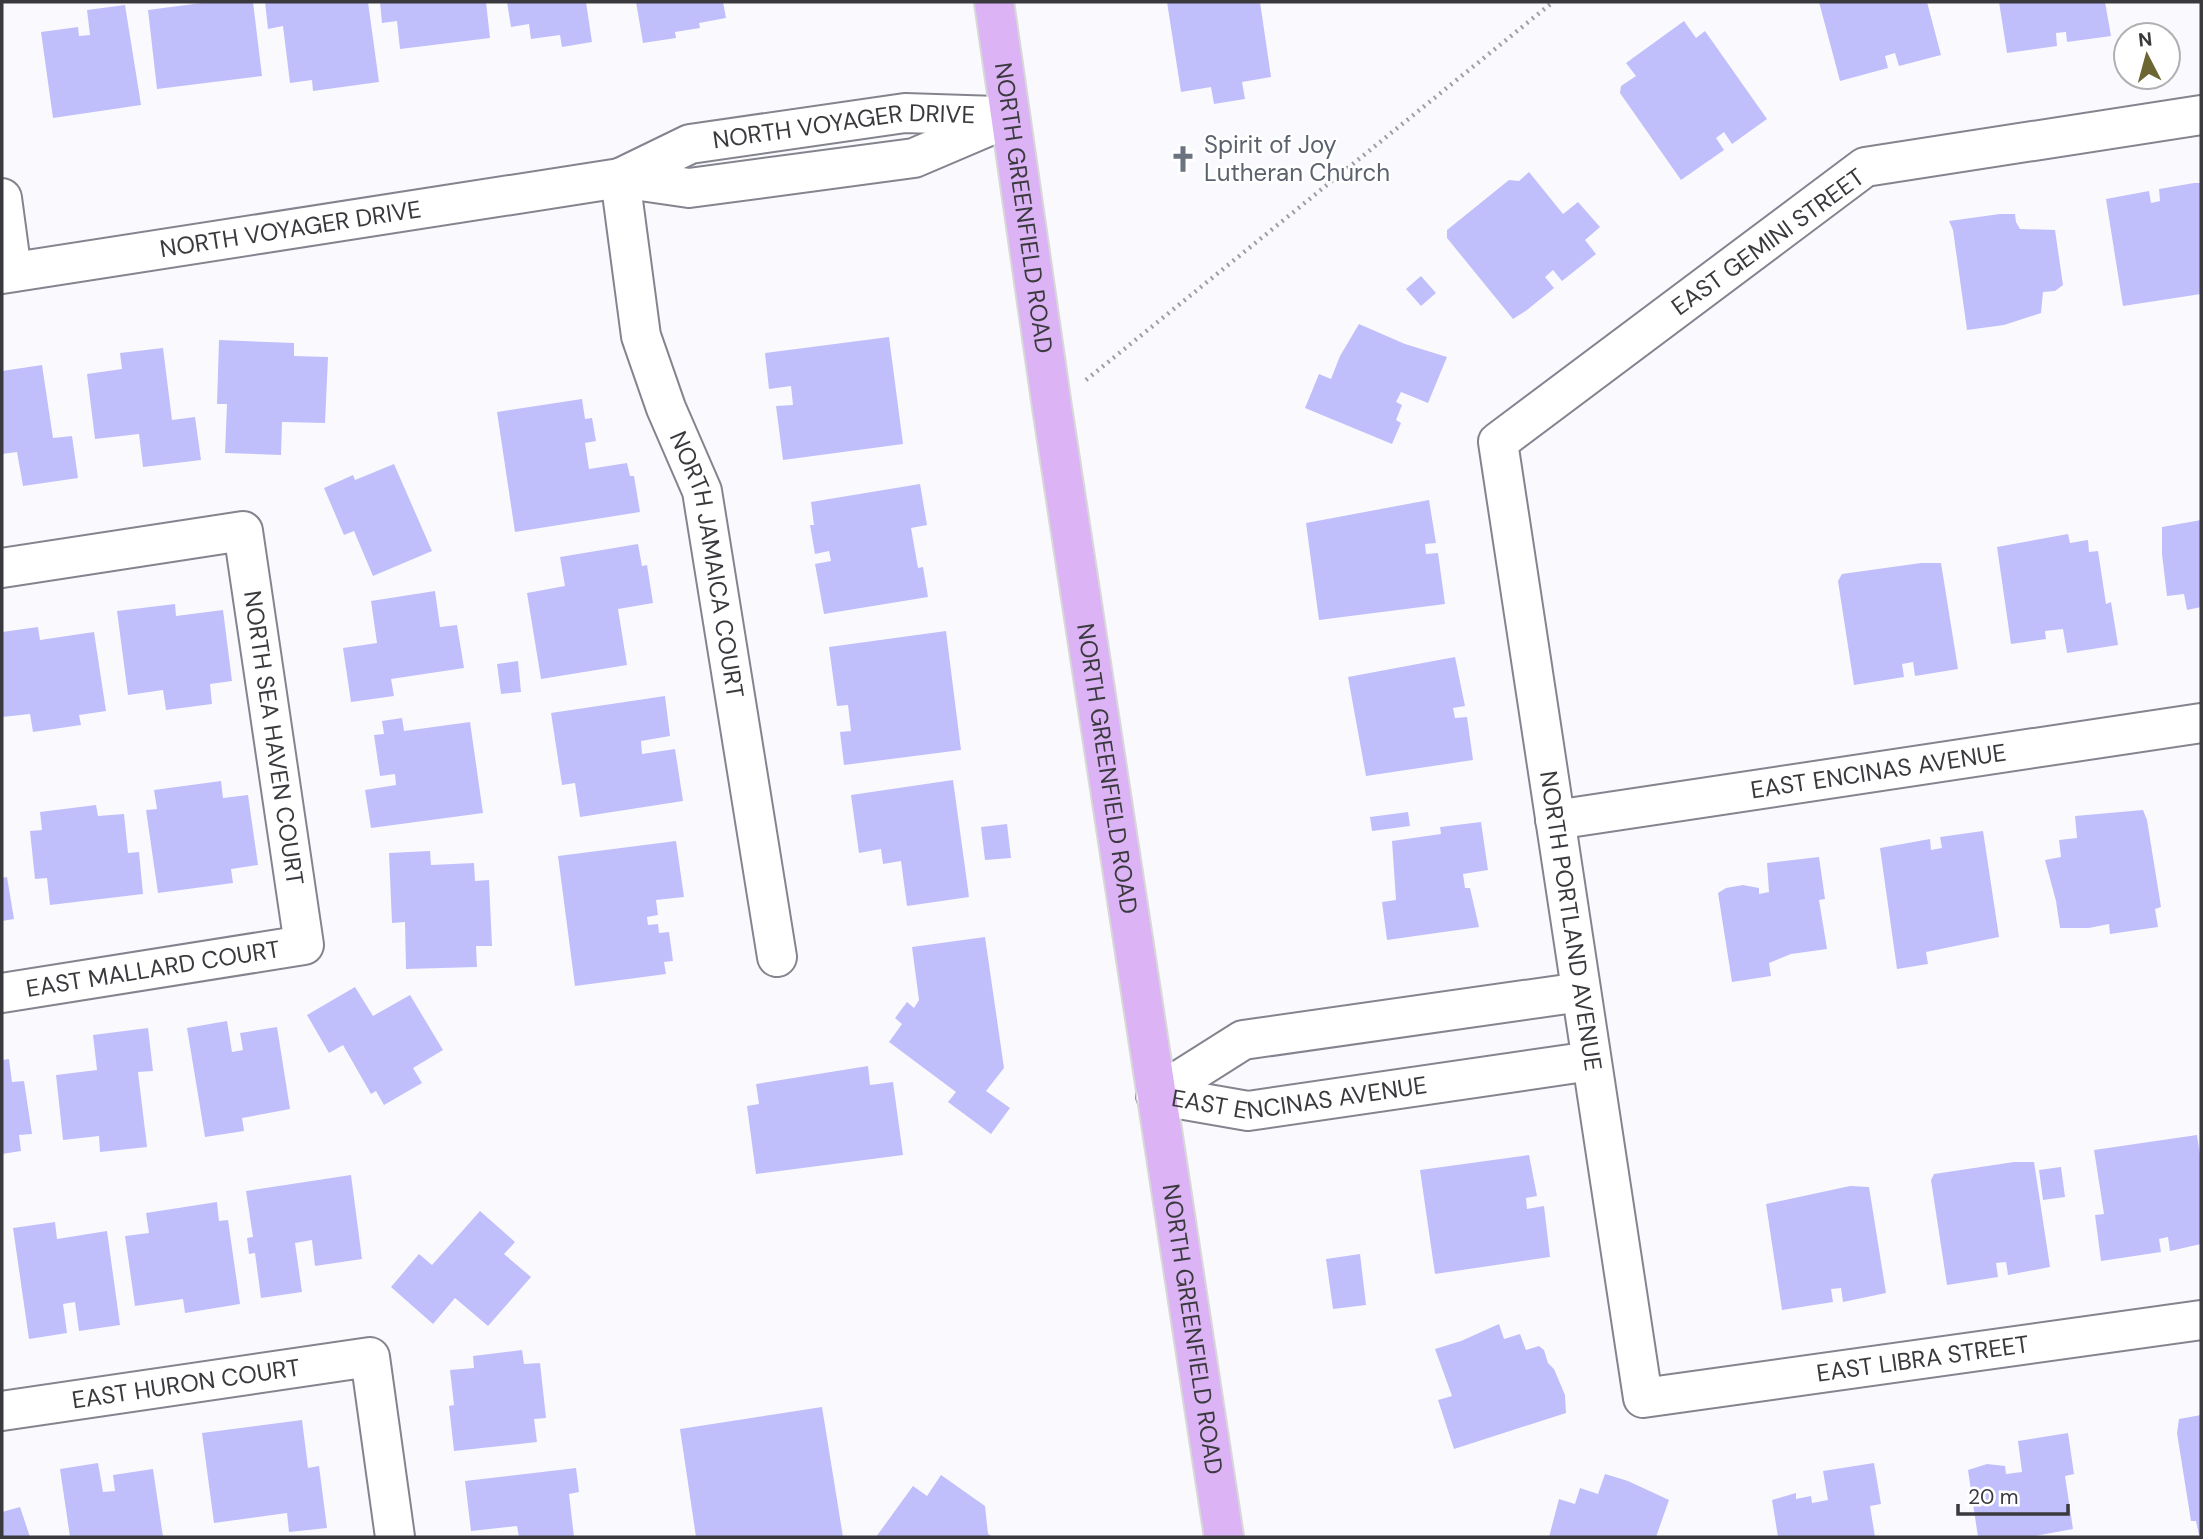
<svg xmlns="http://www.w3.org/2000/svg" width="2203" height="1539" font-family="'DM Sans',sans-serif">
<rect width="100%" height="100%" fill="#fafafe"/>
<!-- building -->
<g fill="#c1bffb">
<polygon points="209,2 253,2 262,76 157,89 148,10"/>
<polygon points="265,2 368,2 379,82 313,91 312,80 290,83 283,26 268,29"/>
<polygon points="380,2 486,2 490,38 400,49 397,21 382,23"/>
<polygon points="507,2 586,2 592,42 562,47 560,35 531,39 529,24 511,27"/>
<polygon points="636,2 723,2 726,18 699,23 700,28 675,32 676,38 643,43"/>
<polygon points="1167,2 1260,2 1271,77 1242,82 1245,99 1214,104 1211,87 1181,92"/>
<polygon points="1819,2 1927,2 1941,55 1899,66 1895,53 1885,56 1888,68 1840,81"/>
<polygon points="1999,2 2105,2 2111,36 2067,42 2066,32 2056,33 2057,46 2007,53"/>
<polygon points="125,5 141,105 53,118 41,32 78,27 79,36 90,35 87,10"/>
<polygon points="1684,21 1696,38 1705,31 1767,119 1732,144 1724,132 1716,138 1724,150 1681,180 1620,93 1621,86 1636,76 1626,63"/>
<polygon points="1529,172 1563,214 1578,202 1600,227 1585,240 1596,254 1562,281 1553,270 1545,277 1554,288 1527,310 1513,319 1447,238 1447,230 1509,180 1519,181"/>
<polygon points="2194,183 2201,183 2201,294 2123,306 2106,199 2149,191 2151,203 2160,201 2159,189"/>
<polygon points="2000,214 2015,214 2016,222 2020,229 2055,230 2063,285 2055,291 2043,292 2041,313 2004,325 1967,330 1953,230 1949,221"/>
<polygon points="1421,276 1436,293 1421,306 1406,289"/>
<polygon points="1359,324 1405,344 1447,357 1428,403 1401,392 1396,402 1402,405 1396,420 1401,423 1392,444 1305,408 1319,374 1331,379 1340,356"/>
<polygon points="889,337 903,444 783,460 776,406 793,405 791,386 769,389 765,353"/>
<polygon points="219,340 294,343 294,356 328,357 325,423 282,422 281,455 225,453 227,404 217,404"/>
<polygon points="163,348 172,420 195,417 201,460 143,467 139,434 95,439 87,374 122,369 120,353"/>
<polygon points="42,365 53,438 72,436 78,478 23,486 17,452 2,454 2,371"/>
<polygon points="582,399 585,419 592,418 596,441 585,443 589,469 627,463 630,476 634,476 640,512 515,532 497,412"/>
<polygon points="394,464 432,551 373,576 354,531 344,535 324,488 353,475 355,480"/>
<polygon points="920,484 927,525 911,528 918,568 923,567 928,597 824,614 815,564 831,561 829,551 815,554 810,525 814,525 811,502"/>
<polygon points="1429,500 1436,543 1425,544 1426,554 1438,553 1445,604 1319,620 1306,523"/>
<polygon points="2201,520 2201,607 2187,610 2184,594 2167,596 2162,554 2162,527"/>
<polygon points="2068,534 2070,543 2088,540 2089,552 2098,551 2106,604 2111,602 2118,645 2067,653 2063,629 2045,631 2046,639 2011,644 1997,547"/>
<polygon points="638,544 642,566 647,565 653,603 618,609 627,665 541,679 527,593 565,586 560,557"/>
<polygon points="1921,563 1941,563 1958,669 1915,676 1913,662 1902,664 1904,677 1854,685 1838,581 1842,574"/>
<polygon points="435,591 440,627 457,625 464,668 391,679 394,696 351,702 343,648 377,643 371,601"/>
<polygon points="175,604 176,616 223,610 232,681 210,684 212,704 166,710 163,690 128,695 117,611"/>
<polygon points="38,627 40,640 94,632 106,711 79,715 81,725 33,732 30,714 2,717 2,632"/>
<polygon points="946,631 961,750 844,765 840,732 851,731 848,705 837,706 829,647"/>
<polygon points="1455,657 1465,706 1453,708 1455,718 1467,717 1473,760 1366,776 1348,677"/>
<polygon points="518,661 521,692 501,694 497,664"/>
<polygon points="665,696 670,736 641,741 642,754 675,749 683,801 580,817 575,783 562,785 551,713"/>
<polygon points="402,718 404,731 470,722 483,813 371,828 365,790 396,785 395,774 380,776 374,735 384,734 382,721"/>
<polygon points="953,780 969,897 907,906 901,861 883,864 881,849 859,853 851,795"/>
<polygon points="221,781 223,798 248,795 258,865 231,869 233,883 158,893 146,810 157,809 154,790"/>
<polygon points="96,805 98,816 124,814 128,853 139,852 143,894 50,905 47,878 35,879 30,831 42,830 40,812"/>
<polygon points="2143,810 2147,820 2161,907 2155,909 2158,927 2110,934 2109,924 2089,928 2060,928 2056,901 2045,860 2061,857 2059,840 2077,838 2075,816"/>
<polygon points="1408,812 1410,826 1372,831 1370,817"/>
<polygon points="1481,822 1488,870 1463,874 1465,888 1470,888 1479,927 1387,940 1382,902 1396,900 1392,841 1441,834 1440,827"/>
<polygon points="1007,824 1011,858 985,860 981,827"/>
<polygon points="1983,831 1999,937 1926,952 1928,964 1897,969 1880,848 1930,839 1931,850 1942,848 1940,837"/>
<polygon points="676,841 684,897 656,900 658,915 647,917 648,925 658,924 659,933 669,932 673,961 664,962 666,974 575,986 558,856"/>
<polygon points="430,851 431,865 474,863 475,881 489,880 492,946 476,946 477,967 406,969 405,922 392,923 389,853"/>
<polygon points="1819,857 1825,899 1819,900 1827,949 1791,954 1769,963 1771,976 1732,982 1718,893 1726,888 1743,885 1759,888 1759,894 1769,892 1767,863"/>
<polygon points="7,877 14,919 2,921 2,878"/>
<polygon points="985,937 1004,1068 986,1091 1010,1108 991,1134 948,1102 956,1092 889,1042 902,1024 895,1018 907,1002 914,1008 919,1000 912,947"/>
<polygon points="355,987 373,1016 410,995 443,1050 413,1068 422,1083 384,1105 376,1091 371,1094 343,1045 329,1053 307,1015"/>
<polygon points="227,1021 232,1052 243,1050 240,1033 277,1027 290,1109 242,1118 244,1131 205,1137 187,1028"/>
<polygon points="148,1028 153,1071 138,1072 147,1147 100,1152 99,1136 63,1140 56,1075 97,1070 93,1035"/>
<polygon points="9,1059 12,1082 24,1081 32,1134 19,1135 21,1151 2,1154 2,1060"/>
<polygon points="868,1066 870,1085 893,1082 903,1155 756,1174 747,1106 759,1104 756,1084"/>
<polygon points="2197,1135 2201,1161 2201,1244 2170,1251 2168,1237 2159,1239 2161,1252 2101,1261 2095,1215 2104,1214 2094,1150"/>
<polygon points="1529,1155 1537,1196 1526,1198 1527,1209 1544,1206 1550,1257 1435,1274 1420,1170"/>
<polygon points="2014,1162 2034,1162 2050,1267 2008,1275 2006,1262 1996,1263 1998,1277 1947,1285 1931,1180 1934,1174"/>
<polygon points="2061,1167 2065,1197 2043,1200 2039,1170"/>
<polygon points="351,1175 362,1259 315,1266 312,1240 295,1243 302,1292 261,1298 255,1253 249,1254 247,1238 253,1237 246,1191"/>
<polygon points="1850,1186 1869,1187 1886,1293 1843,1302 1841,1288 1831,1289 1833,1302 1782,1310 1766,1204"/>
<polygon points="217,1202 219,1221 228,1220 240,1304 185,1313 183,1299 135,1306 125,1236 149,1233 146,1213"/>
<polygon points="480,1211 515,1242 504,1254 531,1277 488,1326 455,1298 433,1324 391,1287 419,1254 432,1265"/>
<polygon points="55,1222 57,1239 107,1231 120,1325 79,1331 75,1302 63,1304 67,1333 29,1339 13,1228"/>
<polygon points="1360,1254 1366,1305 1333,1309 1326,1259"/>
<polygon points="1499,1324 1504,1339 1520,1334 1526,1350 1539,1346 1544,1350 1548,1363 1554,1369 1565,1395 1566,1413 1454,1449 1438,1400 1452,1396 1435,1349 1461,1341"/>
<polygon points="522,1350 524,1364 540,1363 546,1418 534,1419 537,1442 454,1451 449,1406 454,1405 450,1370 474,1368 473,1356"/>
<polygon points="822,1407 843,1537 696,1537 680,1429"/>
<polygon points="2201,1415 2201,1534 2199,1535 2196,1521 2191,1521 2177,1433 2179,1419"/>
<polygon points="302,1420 308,1468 319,1466 327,1528 289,1532 287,1513 214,1523 202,1433"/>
<polygon points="2068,1433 2074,1474 2065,1476 2073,1529 2029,1537 1978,1537 1968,1470 1987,1464 2005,1466 2006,1474 2022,1472 2018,1441"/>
<polygon points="98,1463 103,1492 115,1491 113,1475 153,1469 163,1537 70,1537 60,1469"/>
<polygon points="1874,1463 1881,1504 1870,1506 1875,1537 1778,1537 1772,1500 1796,1493 1796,1499 1811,1496 1812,1503 1828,1500 1823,1471"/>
<polygon points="576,1468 579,1492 569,1494 574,1537 519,1537 517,1526 471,1531 465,1481"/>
<polygon points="1605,1474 1628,1481 1669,1500 1656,1537 1549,1537 1559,1499 1575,1504 1580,1488 1598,1494"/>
<polygon points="941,1475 985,1506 988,1534 993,1537 876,1537 913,1486 927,1496"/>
<polygon points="20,1507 30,1537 2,1537 2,1512"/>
</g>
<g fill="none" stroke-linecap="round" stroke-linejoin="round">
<defs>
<g id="minor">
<path id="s1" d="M2201,115l-336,52 -367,275 145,956 558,-78"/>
<path id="s2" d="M620,178l21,158 25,72 36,83 75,466"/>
<path id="s3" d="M620,178l70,-34 215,-31 92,3"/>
<polyline points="2,198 12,272"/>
<path id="s4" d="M2,274l618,-96 69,10 225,-30 96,-41"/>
<path id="s5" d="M2,568l241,-37 61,414 -302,48"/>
<path id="s6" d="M1555,820l646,-97"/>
<polyline points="1156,1095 1243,1040 1581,992"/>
<path id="s7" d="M1156,1095l92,16 343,-50"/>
<path id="s8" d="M2,1411l368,-54 25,180"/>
</g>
<g id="major">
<path id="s9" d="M994,2l58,405 172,1130"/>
</g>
</defs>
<!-- minor casing -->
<use href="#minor" stroke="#84848f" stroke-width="42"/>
<!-- major casing -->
<use href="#major" stroke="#d8d8d8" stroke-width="42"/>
<!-- path -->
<polyline stroke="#9f9fa3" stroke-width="4.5" stroke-dasharray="2 5" stroke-linecap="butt" points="1086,380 1553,2"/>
<!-- minor -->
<use href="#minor" stroke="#fff" stroke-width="38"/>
<!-- major -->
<use href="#major" stroke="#dcb3f4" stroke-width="38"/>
</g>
<!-- icons -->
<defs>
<symbol id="church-bare" viewBox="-9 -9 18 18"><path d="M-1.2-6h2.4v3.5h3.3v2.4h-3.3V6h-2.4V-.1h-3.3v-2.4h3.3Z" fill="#6b7280" stroke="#fff" stroke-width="2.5" paint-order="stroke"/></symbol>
</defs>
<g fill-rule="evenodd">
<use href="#church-bare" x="1164" y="140" width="38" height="38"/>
</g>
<g text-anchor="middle" stroke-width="5" stroke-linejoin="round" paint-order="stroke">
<!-- street labels -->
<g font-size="24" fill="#3a3a3e" stroke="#fff">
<text dy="8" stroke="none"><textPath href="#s3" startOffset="233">NORTH VOYAGER DRIVE</textPath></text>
<text dy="8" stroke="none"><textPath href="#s9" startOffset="208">NORTH GREENFIELD ROAD</textPath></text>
<text dy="8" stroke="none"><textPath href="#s4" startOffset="292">NORTH VOYAGER DRIVE</textPath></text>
<text transform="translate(1768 242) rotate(-36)" y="8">EAST GEMINI STREET</text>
<text dy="8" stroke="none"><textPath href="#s2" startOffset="399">NORTH JAMAICA COURT</textPath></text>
<text dy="8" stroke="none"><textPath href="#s5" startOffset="453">NORTH SEA HAVEN COURT</textPath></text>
<text dy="8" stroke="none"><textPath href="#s9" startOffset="775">NORTH GREENFIELD ROAD</textPath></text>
<text dy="8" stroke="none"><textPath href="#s6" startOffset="327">EAST ENCINAS AVENUE</textPath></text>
<text dy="8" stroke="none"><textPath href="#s1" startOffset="1283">NORTH PORTLAND AVENUE</textPath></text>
<text transform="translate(153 969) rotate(-9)" y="8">EAST MALLARD COURT</text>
<text dy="8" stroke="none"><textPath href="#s7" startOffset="145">EAST ENCINAS AVENUE</textPath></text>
<text dy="8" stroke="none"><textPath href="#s9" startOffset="1342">NORTH GREENFIELD ROAD</textPath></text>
<text dy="8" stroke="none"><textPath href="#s1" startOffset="2048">EAST LIBRA STREET</textPath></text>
<text dy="8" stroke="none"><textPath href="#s8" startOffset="186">EAST HURON COURT</textPath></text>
</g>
<!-- worship labels -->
<g font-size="24" fill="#5b616d" stroke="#fff" text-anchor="start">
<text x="1204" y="153">Spirit of Joy<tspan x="1204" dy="28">Lutheran Church</tspan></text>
</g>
</g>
<!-- border -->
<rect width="2203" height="1539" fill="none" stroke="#3a3a3e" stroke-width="7"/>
<!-- north arrow -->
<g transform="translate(2147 56) rotate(354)"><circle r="33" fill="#ffffff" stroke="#b0b0b2" stroke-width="2"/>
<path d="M0-5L12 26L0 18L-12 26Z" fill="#6b6632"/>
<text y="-10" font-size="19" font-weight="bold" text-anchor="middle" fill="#3a3a3e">N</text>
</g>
<!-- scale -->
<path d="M1958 1504v10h110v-10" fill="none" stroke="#3a3a3e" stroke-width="3.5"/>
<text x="1968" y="1504" font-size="21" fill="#3a3a3e" stroke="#ffffff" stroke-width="5" paint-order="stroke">20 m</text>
</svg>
